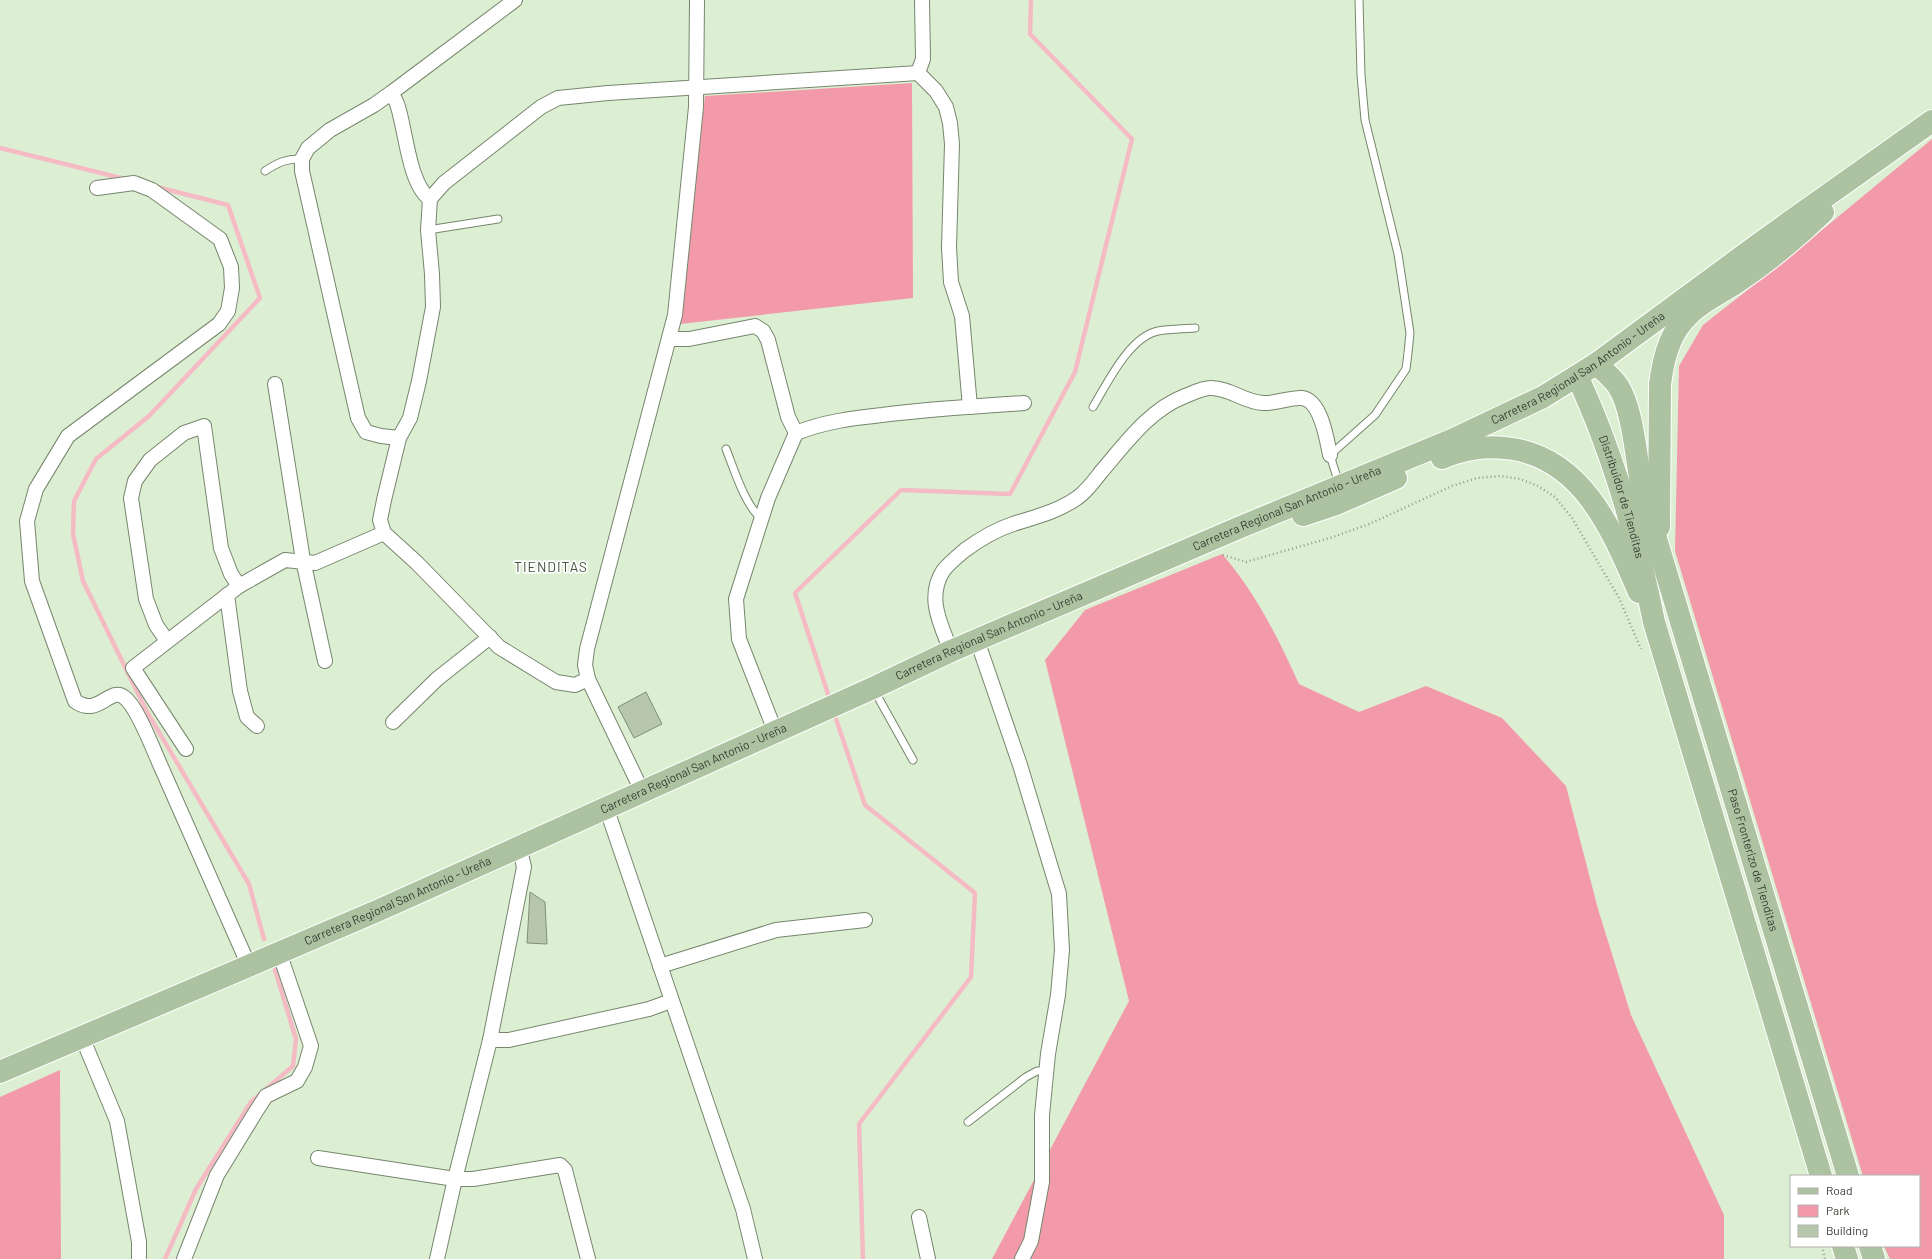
<svg xmlns="http://www.w3.org/2000/svg" width="1932" height="1259" font-family="Barlow,sans-serif">
<rect width="100%" height="100%" fill="#ddefd3"/>
<!-- green -->
<g fill="#f39aaa">
<polygon points="912,83 913,298 680,324 705,96"/>
<polygon points="1932,139 1932,1259 1890,1259 1884,1246 1919,1246 1919,1176 1863,1176 1675,551 1679,366 1703,325 1787,259"/>
<path d="M1222,554c34,39 56,84 77,130l60,28 67,-26 76,32 64,68 32,123 33,106 93,200v44h-732l137,-258 -84,-341 40,-50z"/>
<polygon points="60,1070 61,1259 0,1259 0,1097"/>
</g>
<g fill="none" stroke-linecap="round" stroke-linejoin="round">
<!-- stream -->
<g stroke="#f5bbc4" stroke-width="4.5">
<polyline points="0,148 125,179"/>
<polyline points="157,187 228,205 260,298 149,416 96,459 74,501 73,534 83,581 147,712 249,884 264,939"/>
<polyline points="830,700 795,593 901,490 1010,494 1075,372 1132,139 1030,34 1031,0"/>
<polyline points="834,713 865,805 975,893 971,977 859,1124 863,1259"/>
<polyline points="165,1259 196,1189 251,1102 293,1066 296,1039 275,970"/>
</g>
</g>
<!-- building -->
<g fill="#b6c7ac" stroke="#809077">
<polygon points="646,692 662,724 634,738 618,707"/>
<polygon points="530,892 545,902 547,944 527,943"/>
</g>
<g fill="none" stroke-linecap="round" stroke-linejoin="round">
<defs>
<g id="service">
<path d="M265,171c12,-8 22,-13 37,-12"/>
<polyline points="428,230 498,219"/>
<path d="M1093,407c14,-23 36,-70 65,-76 12,-2 25,-2 37,-3"/>
<path d="M726,449c8,20 19,57 36,70"/>
<polyline points="1339,484 1330,455 1375,415 1406,369 1408,353 1410,333 1398,254 1365,120 1361,75 1359,0"/>
<polyline points="874,690 913,760"/>
<polyline points="968,1122 1026,1077 1037,1071 1046,1071"/>
</g>
<g id="minor">
<polyline points="918,73 923,59 922,0"/>
<path d="M391,93c3,5 6,9 7,14 8,25 11,77 32,92"/>
<path d="M97,188l37,-5 18,7 68,49 11,28 1,21 -4,23 -9,13 -151,112 -32,53 -9,32 5,60 43,120c23,17 35,-15 49,-4 14,10 30,55 38,72 29,65 58,131 87,197"/>
<polyline points="669,339 689,339 755,326 763,331 768,340 788,417 796,433"/>
<polyline points="275,384 303,560 325,661"/>
<polyline points="399,438 381,436 366,432 358,418 302,171 302,159 308,148 330,130 374,105 391,93 515,0"/>
<polyline points="227,595 240,691 247,717 257,726"/>
<polyline points="977,640 1020,765 1059,894 1062,950 1058,995 1048,1054 1042,1115 1042,1182 1031,1241 1022,1259"/>
<polyline points="167,641 156,625 146,599 131,498 135,481 150,460 184,433 204,426 221,548 231,574 239,586"/>
<path d="M951,651c-10,-26 -25,-53 -8,-80 6,-8 15,-15 22,-21 15,-11 30,-20 48,-26 22,-7 44,-12 64,-26 9,-6 17,-17 24,-26 25,-29 48,-62 84,-76 8,-3 17,-8 26,-8 19,0 33,14 52,15 12,1 28,-6 39,-5 19,2 25,42 28,57"/>
<polyline points="588,679 575,685 556,682 499,647 417,563 384,533 380,520 384,500 399,438 410,418 419,381 433,307 432,274 428,230 430,199 444,183 541,107 558,98 608,93 918,73 936,91 946,107 950,123 952,144 949,247 951,282 962,316 970,407"/>
<polyline points="393,722 437,679 490,637"/>
<path d="M775,731l-36,-92 -3,-40 32,-101 28,-65c27,-11 57,-15 86,-18 47,-6 95,-9 142,-12"/>
<polyline points="186,749 133,668 239,586 285,560 315,563 384,533"/>
<polyline points="642,791 588,679 585,665 587,649 675,315 696,107 697,0"/>
<polyline points="606,807 743,1209 755,1259"/>
<polyline points="660,966 776,930 865,920"/>
<polyline points="82,1037 117,1121 139,1242 139,1259"/>
<polyline points="490,1040 509,1040 649,1009 671,1001"/>
<polyline points="318,1158 455,1179 473,1179 560,1165 565,1170 588,1259"/>
<polyline points="919,1217 928,1259"/>
<polyline points="184,1259 217,1175 255,1113 266,1096 297,1081 305,1067 311,1046 279,952"/>
<polyline points="437,1259 455,1179 490,1040 524,867 519,846"/>
</g>
<g id="primary">
<path id="s1" d="M1596,364c8,7 16,13 22,22 17,27 18,80 26,113l204,677"/>
<path id="s2" d="M1577,376c37,79 60,161 77,246l167,554"/>
<path d="M1442,458c23,-10 46,-13 71,-9 72,12 100,84 126,143"/>
<polyline points="1303,515 1336,504 1396,478"/>
<path d="M1659,527l1,-143c3,-22 8,-46 23,-63 14,-18 39,-28 57,-41 30,-20 57,-43 83,-68"/>
<path id="s3" d="M0,1072l377,-161 496,-223 78,-37 292,-125 209,-86 91,-43 53,-33 167,-123 169,-120"/>
<polyline points="1843,1246 1847,1259"/>
<polyline points="1870,1246 1874,1259"/>
</g>
</defs>
<!-- service casing -->
<use href="#service" stroke="#76866d" stroke-width="9"/>
<!-- minor casing -->
<use href="#minor" stroke="#76866d" stroke-width="16"/>
<!-- primary casing -->
<use href="#primary" stroke="#fff" stroke-width="24"/>
<!-- path -->
<g stroke="#919e89" stroke-width="2.5" stroke-dasharray="1 3" stroke-linecap="butt">
<polyline points="1223,555 1246,562 1333,537 1369,524 1452,486 1477,478 1500,476 1520,479 1538,486 1555,497 1572,518 1619,598 1641,649"/>
<polyline points="1822,1246 1825,1259"/>
</g>
<!-- service -->
<use href="#service" stroke="#fff" stroke-width="7"/>
<!-- minor -->
<use href="#minor" stroke="#fff" stroke-width="14"/>
<!-- primary -->
<use href="#primary" stroke="#adc2a0" stroke-width="22"/>
</g>
<g text-anchor="middle" stroke-width="3.5" stroke-linejoin="round" paint-order="stroke">
<!-- street labels -->
<g font-size="12" fill="#373e33" stroke="#fff">
<text dy="4" stroke="none"><textPath href="#s3" startOffset="1729">Carretera Regional San Antonio - Ureña</textPath></text>
<text dy="4" stroke="none"><textPath href="#s2" startOffset="129">Distribuidor de Tienditas</textPath></text>
<text dy="4" stroke="none"><textPath href="#s3" startOffset="1405">Carretera Regional San Antonio - Ureña</textPath></text>
<text dy="4" stroke="none"><textPath href="#s3" startOffset="1081">Carretera Regional San Antonio - Ureña</textPath></text>
<text dy="4" stroke="none"><textPath href="#s3" startOffset="757">Carretera Regional San Antonio - Ureña</textPath></text>
<text dy="4" stroke="none"><textPath href="#s1" startOffset="525">Paso Fronterizo de Tienditas</textPath></text>
<text dy="4" stroke="none"><textPath href="#s3" startOffset="433">Carretera Regional San Antonio - Ureña</textPath></text>
</g>
<!-- quarter labels -->
<g font-size="14" letter-spacing="1" fill="#44533c" stroke="#fff">
<text x="551" y="572">TIENDITAS</text>
</g>
</g>
<!-- legend -->
<rect x="1790" y="1175" width="130" height="72" fill="#ffffff" stroke="#afb2ad"/>
<rect x="1798" y="1188" width="20" height="6" fill="#adc2a0" stroke="#afb2ad"/>
<text x="1826" y="1195" font-size="12" fill="#373e33">Road</text>
<rect x="1798" y="1205" width="20" height="12" fill="#f39aaa" stroke="#afb2ad"/>
<text x="1826" y="1215" font-size="12" fill="#373e33">Park</text>
<rect x="1798" y="1225" width="20" height="12" fill="#b6c7ac" stroke="#afb2ad"/>
<text x="1826" y="1235" font-size="12" fill="#373e33">Building</text>
</svg>
